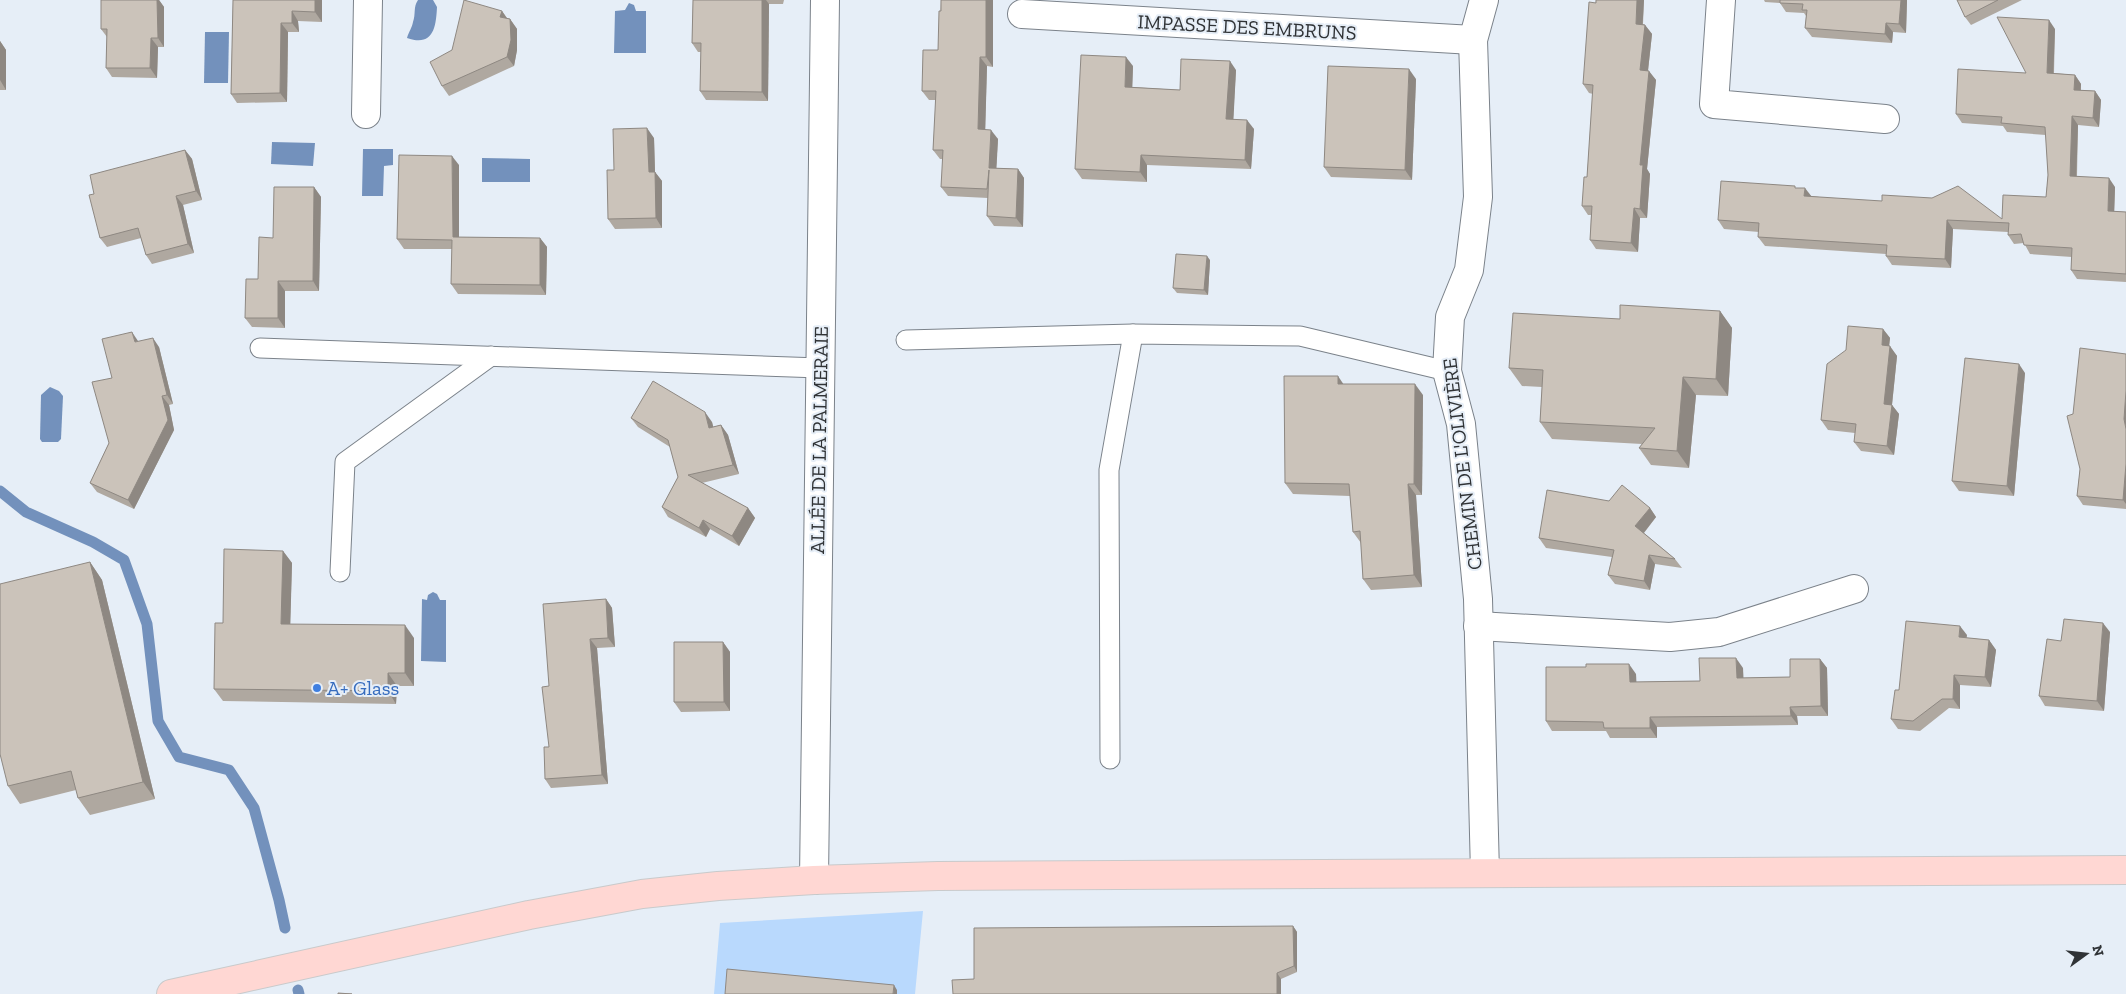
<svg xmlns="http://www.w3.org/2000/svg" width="2126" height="994" font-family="'Zilla Slab',serif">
<rect width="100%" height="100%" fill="#e6eef7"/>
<!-- green -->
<polygon fill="#b9d9fd" points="923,911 915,994 897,994 897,990 731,974 729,994 714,994 720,923"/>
<!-- water -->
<g fill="#7391bc">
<path d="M418,0h15l4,7c-1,21 -4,40 -30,31 2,-7 5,-10 6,-16 3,-8 0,-15 5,-22z"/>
<polygon points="629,3 634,5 636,11 646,11 646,53 614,53 615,11 625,10"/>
<polygon points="205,32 229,32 228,83 204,83"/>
<polygon points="272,142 315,143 313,166 271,164"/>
<polygon points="363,149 393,149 393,165 384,166 383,196 362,196"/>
<polygon points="482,158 530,159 530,182 482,182"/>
<polygon points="50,387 59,391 63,396 61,439 58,442 42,442 40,439 41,395"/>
<polygon points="433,592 437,594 440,600 446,600 446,662 421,661 422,599 427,600 428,595"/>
</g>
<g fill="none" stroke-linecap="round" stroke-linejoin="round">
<!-- stream -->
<g stroke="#7391bc" stroke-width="11">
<polyline points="0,491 26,512 93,542 124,560 147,624 158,721 179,757 229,770 254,808 279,900 285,928"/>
<polyline points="298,990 299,994"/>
</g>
<defs>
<g id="service">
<polyline points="906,340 1133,334 1300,336 1447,371"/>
<polyline points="260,348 820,368"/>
<polyline points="340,572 345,462 491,356"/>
<polyline points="1110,759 1109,470 1133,334"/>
</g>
<g id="minor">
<polyline points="1484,0 1473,40 1478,197 1469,270 1450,317 1447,371 1461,424 1478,599 1485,873"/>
<polyline points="1721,0 1714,104 1885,119"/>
<polyline points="1022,14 1473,40"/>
<polyline points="366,114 368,0"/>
<polyline points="1478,626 1670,637 1719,632 1854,589"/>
<polyline points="814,880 825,0"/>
</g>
<polyline id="primary" points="171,994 529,915 642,894 718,886 814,880 938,876 2126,870"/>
</defs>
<!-- service casing -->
<use href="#service" stroke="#7b828a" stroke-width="21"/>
<!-- minor casing -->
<use href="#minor" stroke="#7b828a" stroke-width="30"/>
<!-- primary casing -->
<use href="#primary" stroke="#c9cacb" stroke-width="30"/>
<!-- service -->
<use href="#service" stroke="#fff" stroke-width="19"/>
<!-- minor -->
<use href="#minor" stroke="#fff" stroke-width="28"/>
<!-- primary -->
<use href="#primary" stroke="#ffd7d3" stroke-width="28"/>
</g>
<!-- wall -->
<g fill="#afa8a0">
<polygon points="101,0 159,0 164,7 164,47 158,47 157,78 112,77 106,68 107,37 101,29"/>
<polygon points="233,0 322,0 322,22 298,21 299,32 288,32 287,102 237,103 231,94"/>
<polygon points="693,0 784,0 783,4 769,4 768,101 706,100 700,91 701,52 698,52 692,43"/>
<polygon points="941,0 993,0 993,67 987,66 985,130 998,139 996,168 1018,169 1024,178 1023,227 994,226 987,216 988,198 948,196 941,187 943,159 940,159 933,150 936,100 929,100 922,91 938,50"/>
<polygon points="1596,0 1644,0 1643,24 1645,25 1652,34 1648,71 1656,80 1647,169 1650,174 1647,218 1640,218 1638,252 1596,249 1590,240 1591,215 1588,215 1582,206 1587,177 1593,94 1589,93 1583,84"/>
<polygon points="1764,0 1907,0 1906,33 1893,32 1892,43 1812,37 1805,28 1806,16 1804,13 1786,12 1780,3 1765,2"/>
<polygon points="1957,0 2022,0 1971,25 1965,17"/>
<polygon points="502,11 507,18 510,19 517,29 517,50 514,66 449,96 442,86 452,50"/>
<polygon points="2055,29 2054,73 2075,75 2081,84 2081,90 2095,91 2101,100 2099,127 2078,125 2077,176 2115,187 2114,211 2126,212 2126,282 2077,279 2071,270 2072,257 2030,254 2024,243 2014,244 2008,235 2008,232 1953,229 1951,268 1892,265 1886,256 1886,254 1765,246 1758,237 1759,232 1724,229 1718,220 1797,188 1811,196 2002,219 2046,197 2048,175 2046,135 2007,132 2003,126 1962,123 1956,114 2026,73"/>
<polygon points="0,41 6,50 6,90 0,90"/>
<polygon points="1133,66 1132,87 1180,90 1236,70 1233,119 1254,129 1251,169 1147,165 1147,182 1082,179 1075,169"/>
<polygon points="1416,79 1412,180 1331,177 1324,167"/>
<polygon points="654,138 655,172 662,181 662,228 615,229 608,219 614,170"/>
<polygon points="185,150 192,159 202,200 183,205 194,253 152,264 146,255 141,238 107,247 100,238 94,194"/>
<polygon points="459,165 459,237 540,238 547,247 546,295 458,294 451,284 452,249 404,249 397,239"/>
<polygon points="314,187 321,197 319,291 285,291 285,328 252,327 245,318 273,238"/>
<polygon points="1210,260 1208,295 1177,293 1173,288"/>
<polygon points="1720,311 1732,328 1728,396 1696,395 1689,468 1651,465 1639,448 1642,444 1552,439 1540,422 1542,387 1522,386 1509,368 1620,319"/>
<polygon points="1883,329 1890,338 1889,346 1897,356 1892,405 1899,414 1894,455 1861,451 1854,442 1855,433 1828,430 1821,420"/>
<polygon points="139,341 159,347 173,404 169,405 174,430 134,509 97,492 90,483 109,443 112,378"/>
<polygon points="2126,354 2126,509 2083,505 2077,496 2080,469 2073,414"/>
<polygon points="2025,373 2014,496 1959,491 1952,481"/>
<polygon points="1343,384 1423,395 1422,495 1416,495 1422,587 1371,590 1363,579 1361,543 1353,532 1350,496 1293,494 1285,483"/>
<polygon points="631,418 712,422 713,427 721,425 728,435 739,474 702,483 748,508 755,518 739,546 710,529 706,537 668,517 662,507 678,477 670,447 638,427"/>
<polygon points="1650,508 1656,517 1644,533 1675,559 1682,568 1655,564 1650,590 1615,584 1608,575 1612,557 1546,548 1539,538"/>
<polygon points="283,551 292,563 290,624 414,638 414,686 397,686 396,704 223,701 214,689 223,623"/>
<polygon points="90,562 102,580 155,799 90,815 78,798 76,790 20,804 8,786"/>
<polygon points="606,599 612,608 615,647 597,648 608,784 551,788 545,779 549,747"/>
<polygon points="2110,632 2104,711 2045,706 2039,696 2061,641"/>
<polygon points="1967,635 1966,638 1989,640 1996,650 1991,687 1960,685 1960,709 1949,708 1920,731 1898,729 1891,719 1899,690"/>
<polygon points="723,642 730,652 730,711 681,712 674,702"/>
<polygon points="1820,659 1827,668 1828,716 1797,716 1798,725 1657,727 1657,738 1610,738 1606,731 1552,731 1546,721 1636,674 1636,682 1700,681 1743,668 1743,678 1790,677"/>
<polygon points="1293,926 1297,932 1297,972 1281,979 974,979"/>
</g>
<!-- shaded-wall -->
<g fill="#8e8882">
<polygon points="152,0 159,0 164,7 164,47 158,38"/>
<polygon points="315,0 322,0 322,22 315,12"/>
<polygon points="762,0 766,0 769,4 768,101 762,92"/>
<polygon points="986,0 993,0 993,67 986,57"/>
<polygon points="1637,0 1644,0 1642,34 1636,24"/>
<polygon points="1901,0 1907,0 1906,33 1899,24"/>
<polygon points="292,11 298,21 299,32 292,23"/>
<polygon points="502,11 508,20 500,17"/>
<polygon points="510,19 517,29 517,50 514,66 507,57"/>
<polygon points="2049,20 2055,29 2053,82 2047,73"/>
<polygon points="281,23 288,32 287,102 280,93"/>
<polygon points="1886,23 1893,32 1892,43 1885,34"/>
<polygon points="1645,25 1652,34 1647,79 1640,70"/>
<polygon points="151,38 158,47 157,78 150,68"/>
<polygon points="0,41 6,50 6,90 0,80"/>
<polygon points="980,57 987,66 985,139 978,129"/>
<polygon points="1126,57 1133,66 1132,97 1125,87"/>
<polygon points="1230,61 1236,70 1233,128 1226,119"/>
<polygon points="1409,69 1416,79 1412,180 1405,170"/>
<polygon points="1649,71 1656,80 1647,169 1650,174 1647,218 1640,209 1640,165"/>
<polygon points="2075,75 2081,84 2080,99 2074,90"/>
<polygon points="2095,91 2101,100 2099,127 2093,118"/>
<polygon points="2072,116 2078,125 2076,185 2070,176"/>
<polygon points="1247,120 1254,129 1251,169 1245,160"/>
<polygon points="647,128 654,138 655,172 662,181 662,228 656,218 649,172"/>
<polygon points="991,130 998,139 996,177 989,168"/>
<polygon points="185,150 192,159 202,200 196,191"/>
<polygon points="1141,155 1147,165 1147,182 1140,172"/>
<polygon points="452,156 459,165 459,246 453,237"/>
<polygon points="1018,169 1024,178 1023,227 1016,218"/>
<polygon points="2109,178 2115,187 2114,220 2108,211"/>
<polygon points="314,187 321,197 319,291 313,281"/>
<polygon points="1805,188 1812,197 1804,196"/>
<polygon points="176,196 183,205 194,253 188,244"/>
<polygon points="1634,208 1640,218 1638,252 1631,243"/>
<polygon points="1947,220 1953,229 1951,268 1945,259"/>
<polygon points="540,238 547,247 546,295 540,285"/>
<polygon points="1207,256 1210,260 1208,295 1204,290"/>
<polygon points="278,281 285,291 285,328 278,318"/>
<polygon points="1720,311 1732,328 1728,396 1716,379"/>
<polygon points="1883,329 1890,338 1888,355 1882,345"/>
<polygon points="132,332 138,341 135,342"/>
<polygon points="153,338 159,347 173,404 167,395"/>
<polygon points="1890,346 1897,356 1891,414 1884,404"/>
<polygon points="2019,364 2025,373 2014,496 2007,486"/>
<polygon points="1338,376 1346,388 1338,384"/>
<polygon points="1683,377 1696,395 1689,468 1677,451"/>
<polygon points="1415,384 1423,395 1422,495 1414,484"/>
<polygon points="2126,391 2126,429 2124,419"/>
<polygon points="162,396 169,405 174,430 134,509 128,500"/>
<polygon points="1892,405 1899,414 1894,455 1887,446"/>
<polygon points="705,412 712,422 716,438 709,428"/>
<polygon points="721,425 728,435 739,474 733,465"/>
<polygon points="2126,464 2126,504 2123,500"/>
<polygon points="1408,484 1416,495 1422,587 1414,575"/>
<polygon points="748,508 755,518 739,546 732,536"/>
<polygon points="1650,508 1656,517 1642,535 1635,526"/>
<polygon points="703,520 710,529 706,537 699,528"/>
<polygon points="283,551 292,563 290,636 281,624"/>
<polygon points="1649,555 1655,564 1650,590 1644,581"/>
<polygon points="90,562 102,580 155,799 143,782"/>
<polygon points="606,599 612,608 615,647 608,638"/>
<polygon points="2103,623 2110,632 2104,711 2097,701"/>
<polygon points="405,625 414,638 414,686 405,673"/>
<polygon points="1960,626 1967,635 1965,647 1959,637"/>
<polygon points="590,639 597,648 608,784 602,775"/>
<polygon points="1989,640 1996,650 1991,687 1985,677"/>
<polygon points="723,642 730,652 730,711 724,702"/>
<polygon points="1736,658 1743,668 1744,688 1737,678"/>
<polygon points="1820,659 1827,668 1828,716 1821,706"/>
<polygon points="1629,664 1636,674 1637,692 1630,682"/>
<polygon points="388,673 397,686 396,704 388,691"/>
<polygon points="1954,675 1960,685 1960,709 1953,699"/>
<polygon points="1790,707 1797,716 1798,725 1791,716"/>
<polygon points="1650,717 1657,727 1657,738 1650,728"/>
<polygon points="1293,926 1297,932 1297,972 1294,966"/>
<polygon points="1277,973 1281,979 1281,994 1277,994"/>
<polygon points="894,985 897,990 897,994 893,994"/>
</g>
<!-- building -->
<g fill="#cbc3ba" stroke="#8e8882">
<polygon points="101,0 157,0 158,38 151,38 150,68 106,68 107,29 101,29"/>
<polygon points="233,0 315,0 315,12 292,11 292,23 281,23 280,93 231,94"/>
<polygon points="464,0 502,11 500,17 510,19 511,40 507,57 442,86 430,62 452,50"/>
<polygon points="693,0 762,0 762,92 700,91 701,43 692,43"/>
<polygon points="941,0 986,0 986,57 980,57 978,129 991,130 989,168 1018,169 1016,218 987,216 989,170 987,189 941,187 943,150 933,150 936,91 922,91 923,50 938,50 939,11 941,11"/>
<polygon points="1596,0 1637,0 1636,24 1645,25 1640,70 1649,71 1640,165 1643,165 1640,209 1634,208 1631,243 1590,240 1592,206 1582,206 1584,177 1587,177 1593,85 1583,84 1589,2 1596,3"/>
<polygon points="1780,0 1901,0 1899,24 1886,23 1885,34 1805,28 1807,10 1802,10 1803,4 1780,3"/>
<polygon points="1957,0 1998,0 1965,17"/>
<polygon points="1997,17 2049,20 2047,73 2075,75 2074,90 2095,91 2093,118 2072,116 2070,176 2109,178 2108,211 2126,212 2126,274 2071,270 2072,248 2024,245 2021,234 2008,235 2009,223 1947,220 1945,259 1886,256 1887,245 1758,237 1759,223 1718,220 1721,181 1795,186 1795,188 1805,188 1804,196 1882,201 1882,195 1932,198 1958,186 2002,219 2003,195 2046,197 2048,175 2045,127 2001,123 2002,117 1956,114 1958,69 2026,73"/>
<polygon points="1081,55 1126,57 1125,87 1180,90 1181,59 1230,61 1226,119 1247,120 1245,160 1141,155 1140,172 1075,169"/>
<polygon points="1328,66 1409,69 1405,170 1324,167"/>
<polygon points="647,128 649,172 655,172 656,218 608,219 607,170 614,170 613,129"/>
<polygon points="185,150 196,191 176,196 188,244 146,255 138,228 100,238 89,195 94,194 90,175"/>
<polygon points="399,155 452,156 453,237 540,238 540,285 451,284 452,240 397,239"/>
<polygon points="274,187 314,187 313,281 278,281 278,318 245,318 246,279 258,279 259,237 273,238"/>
<polygon points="1176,254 1207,256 1204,290 1173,288"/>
<polygon points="1620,305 1720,311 1716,379 1683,377 1677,451 1639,448 1655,428 1540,422 1543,370 1509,368 1513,313 1620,319"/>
<polygon points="1848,326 1883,329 1882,345 1890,346 1884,404 1892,405 1887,446 1854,442 1856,424 1821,420 1827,364 1846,350"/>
<polygon points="132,332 135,342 153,338 167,395 162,396 168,420 128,500 90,483 109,443 92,382 112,378 102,339"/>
<polygon points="2080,348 2126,354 2126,391 2124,419 2126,429 2126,464 2123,500 2077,496 2080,469 2067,416 2073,414"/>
<polygon points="1965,358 2019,364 2007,486 1952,481"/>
<polygon points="1284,376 1338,376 1338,384 1415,384 1414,484 1408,484 1414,575 1363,579 1360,531 1353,532 1349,484 1285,483"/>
<polygon points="653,381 705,412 709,428 721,425 733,465 688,475 748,508 732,536 703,520 699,528 662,507 678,477 668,440 631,418"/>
<polygon points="1622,485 1650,508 1635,526 1675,559 1649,555 1644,581 1608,575 1614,550 1539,538 1547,490 1609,501"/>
<polygon points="224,549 283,551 281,624 405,625 405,673 388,673 388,691 214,689 215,623 223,623"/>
<polygon points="90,562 143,782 78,798 71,771 8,786 0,754 0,584"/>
<polygon points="606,599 608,638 590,639 602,775 545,779 544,747 549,747 542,687 549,686 543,604"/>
<polygon points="2064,619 2103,623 2097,701 2039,696 2047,639 2061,641"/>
<polygon points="1906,621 1960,626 1959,637 1989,640 1985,677 1954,675 1953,699 1942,699 1913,721 1891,719 1895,690 1899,690"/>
<polygon points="674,642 723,642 724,702 674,702"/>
<polygon points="1699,658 1736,658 1737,678 1790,677 1790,659 1820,659 1821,706 1790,707 1791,716 1650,717 1650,728 1604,728 1603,722 1546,721 1546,667 1586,667 1586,664 1629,664 1630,682 1700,681"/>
<polygon points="1293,926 1294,966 1277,973 1277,994 953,994 952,980 974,979 974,928"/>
<polygon points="727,969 894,985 893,994 725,994"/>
<polygon points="338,993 352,994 338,994"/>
</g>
<!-- markers -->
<circle fill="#3f7fe0" stroke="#e6eef7" stroke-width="2" cx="317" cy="688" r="5"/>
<g text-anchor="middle" stroke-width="4" stroke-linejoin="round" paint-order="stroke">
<!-- street labels -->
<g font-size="20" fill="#303336" stroke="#e6eef7">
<text transform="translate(1247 27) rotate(3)" y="7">IMPASSE DES EMBRUNS</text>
<text transform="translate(819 440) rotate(-89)" y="7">ALLÉE DE LA PALMERAIE</text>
<text transform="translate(1462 464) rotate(-97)" y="7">CHEMIN DE L'OLIVIÈRE</text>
</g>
<!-- shop labels -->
<g font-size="20" fill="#366cbe" stroke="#e6eef7" text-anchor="start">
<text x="327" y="695">A+ Glass</text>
</g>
</g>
<!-- north arrow -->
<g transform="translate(2086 954) rotate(75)" stroke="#e6eef7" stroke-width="4" paint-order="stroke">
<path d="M0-4L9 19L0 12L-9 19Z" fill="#303336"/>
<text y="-8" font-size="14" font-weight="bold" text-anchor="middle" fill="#303336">N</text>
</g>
</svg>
